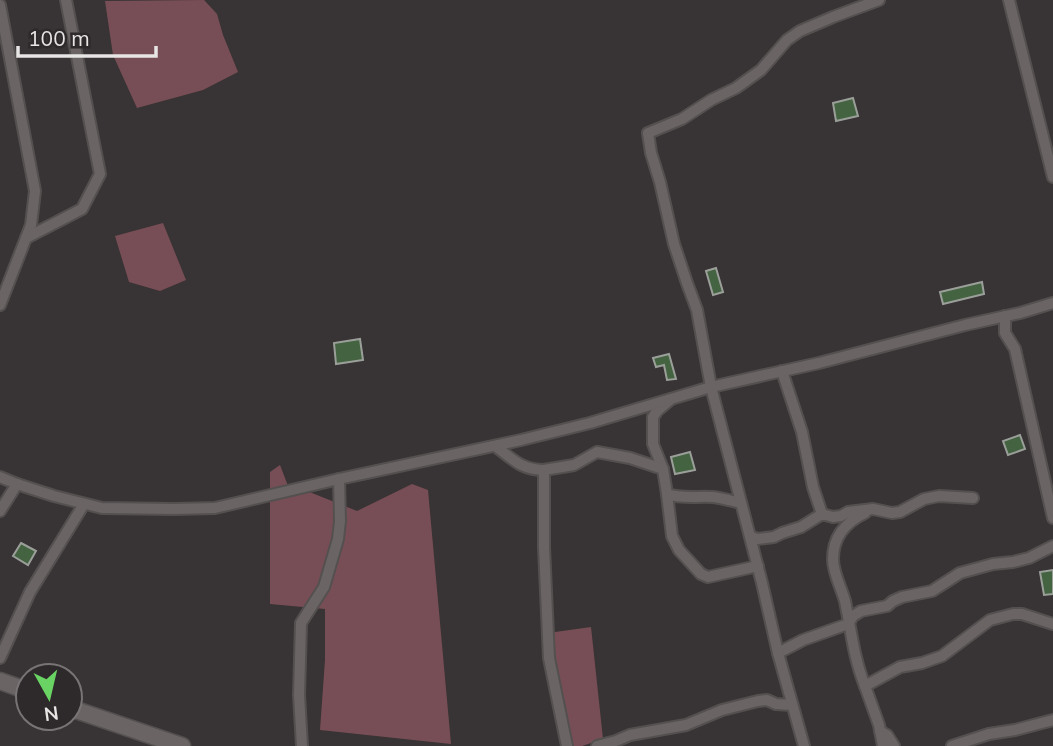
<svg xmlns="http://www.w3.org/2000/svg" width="1053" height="746" font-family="Mulish,sans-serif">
<rect width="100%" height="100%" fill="#383334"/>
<!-- green -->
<g fill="#784e56">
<polygon points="204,0 217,14 223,35 238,72 203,90 137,108 113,55 105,1"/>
<polygon points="163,223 186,280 160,291 129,282 115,236"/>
<polygon points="280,465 290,491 302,489 357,511 412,484 428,490 451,744 320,730 325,660 325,609 270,604 270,472"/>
<polygon points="591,627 603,739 582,746 568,746 548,633"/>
</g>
<!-- building -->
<g fill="#446341" stroke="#9b9f9a" stroke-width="2">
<polygon points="853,98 858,116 836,121 833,103"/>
<polygon points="716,268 723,292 713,295 706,271"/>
<polygon points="982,282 984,294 943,304 940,292"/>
<polygon points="360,339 363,360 336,364 334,343"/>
<polygon points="669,354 676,379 667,380 664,365 656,367 653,358"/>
<polygon points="1020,435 1025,449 1008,455 1003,441"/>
<polygon points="690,452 695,470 675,474 671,457"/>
<polygon points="21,543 36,551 28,565 13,556"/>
<polygon points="1053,570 1053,594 1044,595 1040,572"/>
</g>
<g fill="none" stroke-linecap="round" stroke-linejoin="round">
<defs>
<g id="street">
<polyline points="1009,0 1053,177"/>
<polyline points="0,5 35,191 31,225 0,305"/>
<polyline points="26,238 82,209 100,174 66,0"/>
<polyline points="1005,316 1005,333 1015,349 1053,518"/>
<polyline points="782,371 802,432 813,487 822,514"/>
<path d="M495,446c18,13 26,24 49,24"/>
<polyline points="663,469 653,444 653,417 657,411 670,400"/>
<polyline points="0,477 17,484 54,496 102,508 174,509 215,508 339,479 521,440 590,423 711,387 819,363 965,325 1020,313 1053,303"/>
<polyline points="667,494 672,536 679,550 701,574 708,577 758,566"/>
<polyline points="0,511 17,484"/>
<polyline points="750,536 757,539 774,537 782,533 801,527 822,514 833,517 841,516 848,512 873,509 892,513 900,512 924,499 939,496 973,498"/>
<polyline points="778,653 803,640 848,624 853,616 861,611 887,606 893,601 902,597 932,591 960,573 993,564 1013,562 1029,558 1053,546"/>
<polyline points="0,658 30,592 84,504"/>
<path d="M865,686c-11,-27 -14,-56 -20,-85 -4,-14 -12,-28 -12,-42 0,-23 13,-37 32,-46"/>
<polyline points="880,731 887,735 894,746"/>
<polyline points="302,746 299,695 301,623 324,587 338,539 340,521 339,479"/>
<path d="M567,746l-18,-88 -5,-111v-77l30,-5 23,-13 33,6 33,11 4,25c15,5 30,2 46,3 9,1 19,4 28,6"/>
<polyline points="597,746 616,741 630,735 686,725 722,710 758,701 767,700 776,704 792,705"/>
<polyline points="804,746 778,653 762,583 711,387 697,310 687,283 674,244 660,182 651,153 648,133 682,119 711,100 736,88 761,70 787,40 800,31 833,17 879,0"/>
<polyline points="883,746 879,725 865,686 900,667 922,663 942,656 990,620 1013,614 1022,614 1053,624"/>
<polyline points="952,746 989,734 1015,730 1053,720"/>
</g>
<g id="secondary">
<polyline points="0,681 28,691"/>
<polyline points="70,708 182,746"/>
</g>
</defs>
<!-- street casing -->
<use href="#street" stroke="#545050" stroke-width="14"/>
<!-- secondary casing -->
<use href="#secondary" stroke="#545050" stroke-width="19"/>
<!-- street -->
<use href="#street" stroke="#6a6465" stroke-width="10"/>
<!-- secondary -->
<use href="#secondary" stroke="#6a6465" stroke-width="16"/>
</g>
<!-- north arrow -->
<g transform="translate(49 697) rotate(172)"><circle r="33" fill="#2e292a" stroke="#787475" stroke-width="2"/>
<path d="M0-5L12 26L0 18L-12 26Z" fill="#69d464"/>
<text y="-10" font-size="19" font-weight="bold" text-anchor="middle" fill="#e8e5e5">N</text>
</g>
<!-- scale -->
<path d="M18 46v10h138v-10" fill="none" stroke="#e8e5e5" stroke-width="3.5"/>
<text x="28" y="46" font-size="21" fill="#e8e5e5" stroke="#2e292a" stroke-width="5" paint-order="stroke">100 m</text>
</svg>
